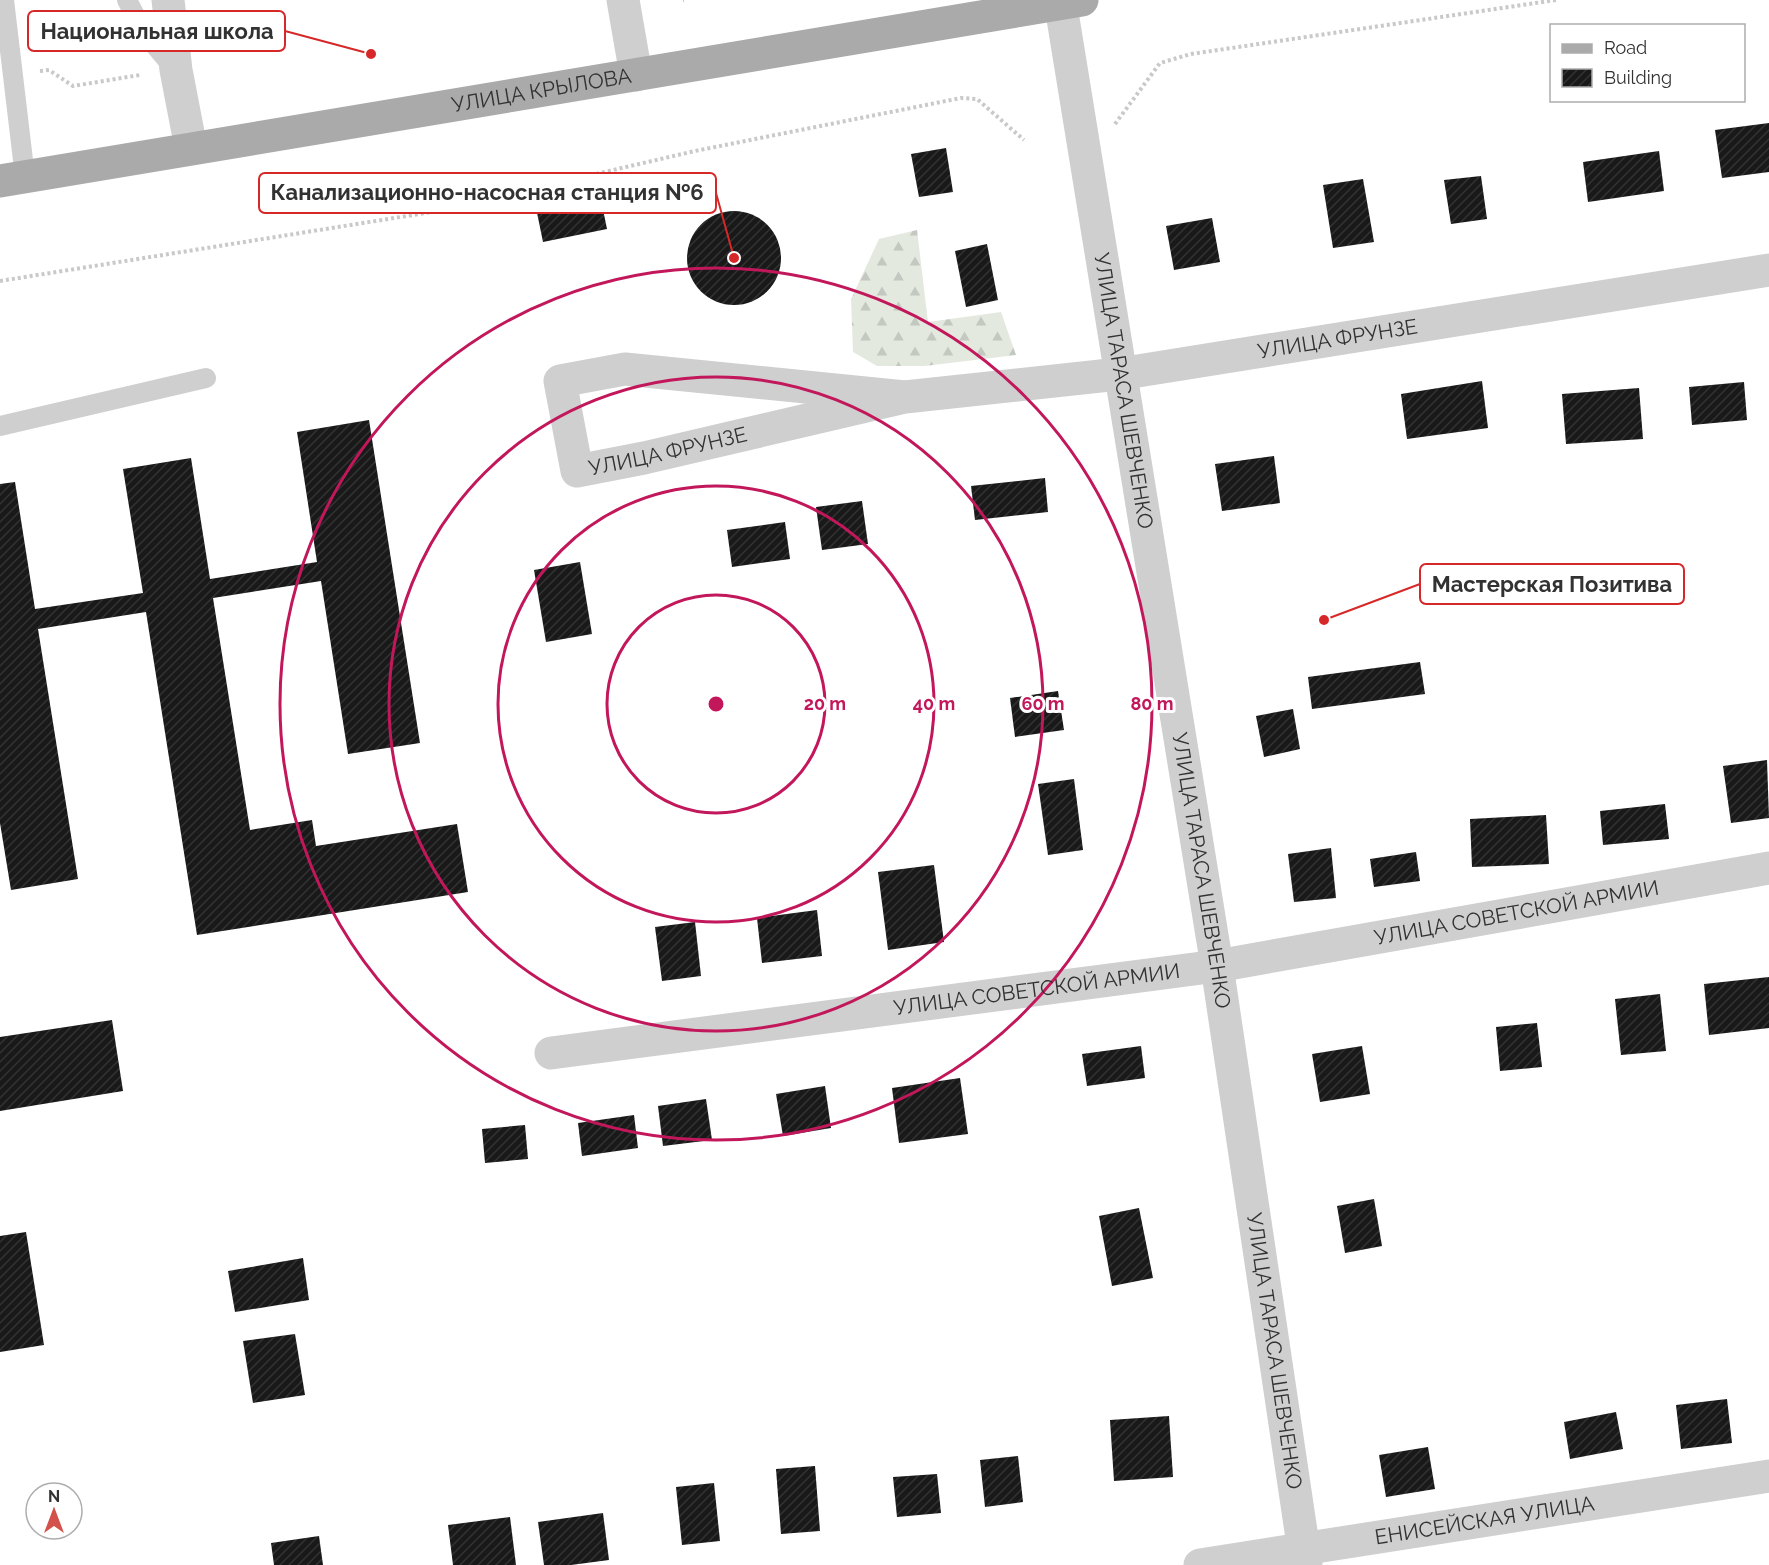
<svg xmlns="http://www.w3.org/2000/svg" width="1769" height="1565" font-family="Raleway,sans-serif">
<defs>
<pattern id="forest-firs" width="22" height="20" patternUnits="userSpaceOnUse" patternTransform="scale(1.5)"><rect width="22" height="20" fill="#e3e9df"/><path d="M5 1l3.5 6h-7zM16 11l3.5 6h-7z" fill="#c3c8c0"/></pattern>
<pattern id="building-hatch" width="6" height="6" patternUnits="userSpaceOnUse" patternTransform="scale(1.5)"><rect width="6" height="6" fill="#191919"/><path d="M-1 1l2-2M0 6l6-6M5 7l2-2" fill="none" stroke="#323232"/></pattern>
</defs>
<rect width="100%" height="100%" fill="#fff"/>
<!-- forest -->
<polygon fill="url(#forest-firs)" points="917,230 928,322 1001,312 1016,355 925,366 877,366 853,352 851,299 879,239"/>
<!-- building -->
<g fill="url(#building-hatch)">
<polygon points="1769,123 1769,172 1722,178 1715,130"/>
<polygon points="946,148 953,192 919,197 911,154"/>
<polygon points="1659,151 1664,191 1588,202 1583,162"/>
<polygon points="1481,176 1487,219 1451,224 1444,180"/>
<polygon points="1363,179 1374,242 1333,248 1323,185"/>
<polygon points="598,185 607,229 543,242 534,198"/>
<circle cx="734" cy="258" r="47"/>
<polygon points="1212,218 1220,262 1174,270 1166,226"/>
<polygon points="987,244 998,300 966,307 955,251"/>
<polygon points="1482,381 1488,428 1407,439 1401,394"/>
<polygon points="1744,382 1747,420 1692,425 1689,387"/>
<polygon points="1639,388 1643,439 1566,444 1562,394"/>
<polygon points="369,420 420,743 348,754 321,581 213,598 250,830 312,820 316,846 457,824 468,892 197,935 146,612 38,629 78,879 11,890 0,823 0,484 15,482 35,609 143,593 123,469 191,458 210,579 317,562 297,432"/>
<polygon points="1274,456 1280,503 1222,511 1215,464"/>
<polygon points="1045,478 1048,512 975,520 971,486"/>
<polygon points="862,501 868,544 822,550 816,507"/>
<polygon points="785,522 790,559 732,567 727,530"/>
<polygon points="580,562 592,634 546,642 534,570"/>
<polygon points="1420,662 1425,694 1312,709 1308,677"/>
<polygon points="1058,691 1064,730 1015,737 1010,698"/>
<polygon points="1293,709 1300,749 1264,757 1256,716"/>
<polygon points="1767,760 1769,818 1731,823 1723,766"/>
<polygon points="1074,779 1083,850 1048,855 1038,784"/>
<polygon points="1665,804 1669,839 1603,845 1600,811"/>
<polygon points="1546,815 1549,864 1472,867 1470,819"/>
<polygon points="1331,848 1336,898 1294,902 1288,854"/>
<polygon points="1416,852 1420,881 1374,887 1370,859"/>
<polygon points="934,865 944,942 888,950 878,872"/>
<polygon points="817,910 822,956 762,963 757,918"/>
<polygon points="695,922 701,976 662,981 655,927"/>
<polygon points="1769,977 1769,1028 1709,1035 1704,984"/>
<polygon points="1660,994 1666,1051 1621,1055 1615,999"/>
<polygon points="112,1020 123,1091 0,1111 0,1037"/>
<polygon points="1537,1023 1542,1067 1500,1071 1496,1027"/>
<polygon points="1141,1046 1145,1078 1087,1086 1082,1054"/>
<polygon points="1362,1046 1370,1094 1320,1102 1312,1054"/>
<polygon points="960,1078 968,1134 899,1143 892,1088"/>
<polygon points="825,1086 831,1128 783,1136 776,1094"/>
<polygon points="706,1099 712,1140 663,1146 658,1106"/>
<polygon points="634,1115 638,1148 582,1156 578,1123"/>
<polygon points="525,1125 528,1159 485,1163 482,1129"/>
<polygon points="1374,1199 1382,1246 1345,1253 1337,1206"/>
<polygon points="1139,1208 1153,1278 1112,1286 1099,1216"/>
<polygon points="26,1232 44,1345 0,1352 0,1236"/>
<polygon points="303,1258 309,1300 235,1312 228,1271"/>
<polygon points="295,1334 305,1395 253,1403 243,1341"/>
<polygon points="1727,1399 1732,1443 1681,1449 1676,1405"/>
<polygon points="1616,1412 1623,1449 1570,1459 1564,1422"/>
<polygon points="1169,1416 1173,1477 1114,1481 1110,1420"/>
<polygon points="1428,1447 1435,1489 1386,1497 1379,1455"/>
<polygon points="1018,1456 1023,1502 985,1507 980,1460"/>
<polygon points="815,1466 820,1531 781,1534 776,1469"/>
<polygon points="937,1474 941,1513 897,1517 893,1477"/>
<polygon points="714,1483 720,1541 682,1545 676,1487"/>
<polygon points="603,1513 609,1560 571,1565 544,1565 538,1522"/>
<polygon points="510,1517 516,1565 453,1565 448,1525"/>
<polygon points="319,1536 323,1565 274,1565 271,1543"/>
</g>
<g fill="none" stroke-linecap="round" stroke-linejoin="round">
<!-- path -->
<g stroke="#c9c9c9" stroke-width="4" stroke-dasharray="3 3" stroke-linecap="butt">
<polyline points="683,0 684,0"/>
<polyline points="40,71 49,70 73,86 140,75"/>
<polyline points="1115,124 1160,63 1191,54 1556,0"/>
<polyline points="0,281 432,212 695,151 961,98 977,99 1024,140"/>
</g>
<!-- lane -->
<g stroke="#cfcfcf" stroke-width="20">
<polyline points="4,0 25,177"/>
<polyline points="127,0 143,31 174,68"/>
<polyline points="0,426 206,378"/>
</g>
<!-- street -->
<g stroke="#cfcfcf" stroke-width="33">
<polyline points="168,0 176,70 191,148"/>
<polyline points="623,0 636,75"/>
<path id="s1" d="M1060,0l157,966 89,599"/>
<path id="s2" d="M905,397l-280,-28 -65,12 17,90 67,-13 261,-61 214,-23 650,-104"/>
<path id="s3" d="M551,1053l666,-87 552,-98"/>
<path id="s4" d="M1200,1565l569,-89"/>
</g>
<!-- primary -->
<path stroke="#aaa" stroke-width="33" id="s5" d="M0,181l1082,-181"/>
</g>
<!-- distance rings -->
<g fill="none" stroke="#c2185b" stroke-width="3">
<circle cx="716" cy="704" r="109"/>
<circle cx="716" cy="704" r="218"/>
<circle cx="716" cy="704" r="327"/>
<circle cx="716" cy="704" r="436"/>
</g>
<g text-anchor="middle" stroke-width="6" stroke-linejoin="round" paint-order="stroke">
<!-- street labels -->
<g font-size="21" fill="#323232" stroke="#fff">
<text dy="7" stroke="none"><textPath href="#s5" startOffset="549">УЛИЦА КРЫЛОВА</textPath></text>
<text dy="7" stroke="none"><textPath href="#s2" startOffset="1212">УЛИЦА ФРУНЗЕ</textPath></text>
<text dy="7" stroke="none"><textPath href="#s1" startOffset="396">УЛИЦА ТАРАСА ШЕВЧЕНКО</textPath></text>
<text dy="7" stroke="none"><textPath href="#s2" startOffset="532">УЛИЦА ФРУНЗЕ</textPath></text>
<text dy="7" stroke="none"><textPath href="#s1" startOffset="882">УЛИЦА ТАРАСА ШЕВЧЕНКО</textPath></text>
<text dy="7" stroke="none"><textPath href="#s3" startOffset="976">УЛИЦА СОВЕТСКОЙ АРМИИ</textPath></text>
<text dy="7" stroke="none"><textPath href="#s3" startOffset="490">УЛИЦА СОВЕТСКОЙ АРМИИ</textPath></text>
<text dy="7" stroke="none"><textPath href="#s1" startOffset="1368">УЛИЦА ТАРАСА ШЕВЧЕНКО</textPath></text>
<text dy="7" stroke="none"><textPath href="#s4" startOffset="288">ЕНИСЕЙСКАЯ УЛИЦА</textPath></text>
</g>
</g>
<circle cx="716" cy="704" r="9" fill="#c2185b" stroke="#fff" stroke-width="3"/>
<g font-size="18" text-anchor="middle" font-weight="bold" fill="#c2185b" stroke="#fff" stroke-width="6" stroke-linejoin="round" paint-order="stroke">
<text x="825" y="710">20 m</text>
<text x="934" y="710">40 m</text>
<text x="1043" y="710">60 m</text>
<text x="1152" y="710">80 m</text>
</g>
<!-- callouts -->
<path fill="none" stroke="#d62828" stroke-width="2" d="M371 54L285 31M734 258L716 193M1324 620L1420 584"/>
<g fill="#d62828" stroke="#fff" stroke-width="2">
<circle cx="371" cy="54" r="6"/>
<circle cx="734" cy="258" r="6"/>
<circle cx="1324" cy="620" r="6"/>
</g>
<g fill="#fff" stroke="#d62828" stroke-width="2">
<rect x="28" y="11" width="257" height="40" rx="6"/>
<rect x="259" y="173" width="457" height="40" rx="6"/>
<rect x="1420" y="564" width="264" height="40" rx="6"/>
</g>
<g font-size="22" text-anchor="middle" font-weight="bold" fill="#323232">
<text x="157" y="39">Национальная школа</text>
<text x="487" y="200">Канализационно-насосная станция №6</text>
<text x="1552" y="592">Мастерская Позитива</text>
</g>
<!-- legend -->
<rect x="1550" y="24" width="195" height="78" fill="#ffffff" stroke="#adadad" stroke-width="1.5"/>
<rect x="1562" y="44" width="30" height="9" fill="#aaaaaa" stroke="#adadad" stroke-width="1.5"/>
<text x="1604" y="54" font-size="18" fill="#323232">Road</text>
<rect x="1562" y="69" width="30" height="18" fill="url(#building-hatch)" stroke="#adadad" stroke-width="1.5"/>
<text x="1604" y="84" font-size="18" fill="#323232">Building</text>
<!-- north arrow -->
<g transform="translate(54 1511)"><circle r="28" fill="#ffffff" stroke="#adadad" stroke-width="1.5"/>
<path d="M0-4.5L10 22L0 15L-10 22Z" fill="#d2514a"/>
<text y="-9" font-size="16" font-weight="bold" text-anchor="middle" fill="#323232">N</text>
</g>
</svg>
